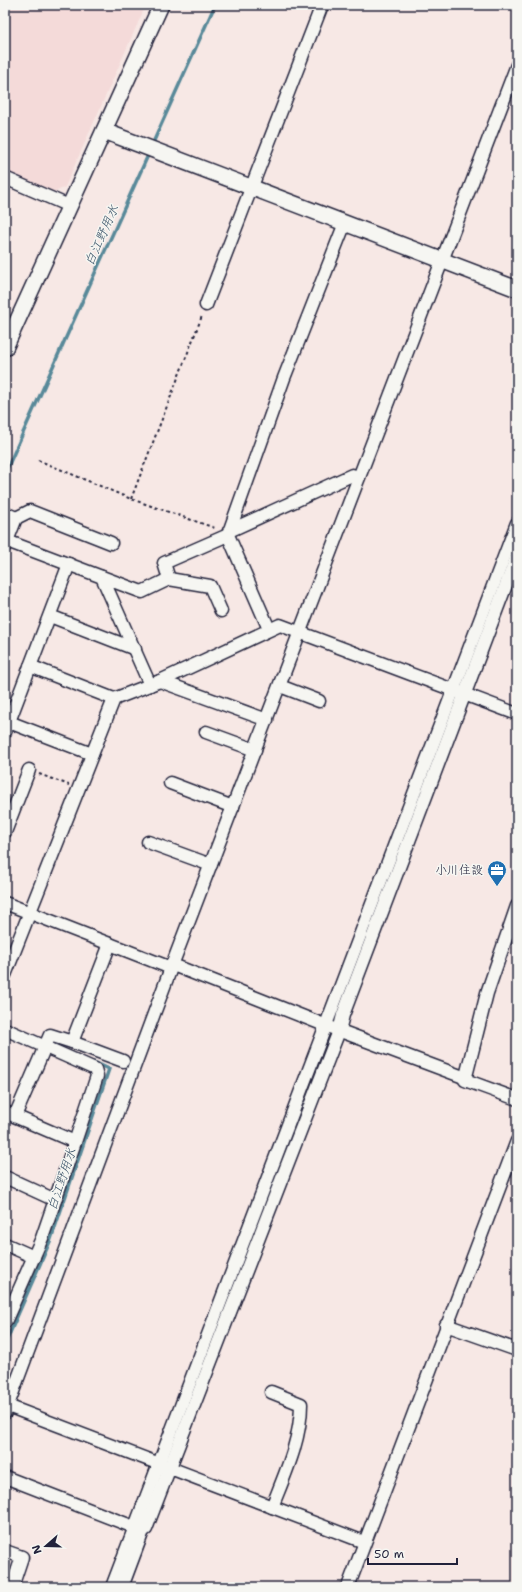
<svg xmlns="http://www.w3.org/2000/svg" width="522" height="1592" font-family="'Shantell Sans','Klee One',sans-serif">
<rect width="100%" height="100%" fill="#f7e8e5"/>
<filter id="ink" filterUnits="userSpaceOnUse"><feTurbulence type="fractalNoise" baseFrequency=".025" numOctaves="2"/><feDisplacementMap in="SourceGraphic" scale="8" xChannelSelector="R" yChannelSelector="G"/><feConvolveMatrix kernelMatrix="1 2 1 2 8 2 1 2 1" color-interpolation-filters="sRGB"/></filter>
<g filter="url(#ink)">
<!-- built -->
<polygon fill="#f4dad9" points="5,5 146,5 65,187 53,193 5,171"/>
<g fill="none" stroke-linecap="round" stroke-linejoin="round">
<!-- stream -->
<g stroke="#598999" stroke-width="3.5">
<polyline points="152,145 215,5"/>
<polyline points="5,473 149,153"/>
<polyline points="5,1344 51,1239 109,1069 94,1062"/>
</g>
<defs>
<g id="minor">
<polyline points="5,178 69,206"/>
<polyline points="206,305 322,5"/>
<polyline points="5,513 16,518 7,541"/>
<polyline points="16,518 30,511 111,543"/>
<polyline points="229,531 352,475 359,477"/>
<polyline points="5,546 7,541 102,577 150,685"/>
<polyline points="102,577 142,592 169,579 210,586 221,611"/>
<polyline points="169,579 164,563 228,535"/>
<polyline points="50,616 135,649"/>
<polyline points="269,629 228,535 284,378 345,223"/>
<polyline points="30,666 114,699"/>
<polyline points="160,681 267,720"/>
<polyline points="280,686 319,701"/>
<polyline points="9,722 92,754"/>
<polyline points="5,732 69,564"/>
<polyline points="206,732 255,750"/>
<polyline points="170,783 233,807"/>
<polyline points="5,832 29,770"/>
<polyline points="148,842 211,865"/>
<polyline points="5,903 171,968"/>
<polyline points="517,906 487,993 465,1080 517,1099"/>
<polyline points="173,965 327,1026 466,1078"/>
<polyline points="5,975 114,699 160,681 280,625 517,714"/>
<polyline points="5,1029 95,1069 97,1076 75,1142"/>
<polyline points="72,1042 123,1061"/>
<polyline points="5,1112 75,1142 42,1238 5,1322"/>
<polyline points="15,1116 50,1035 72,1042 110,944"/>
<polyline points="5,1177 55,1200"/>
<polyline points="5,1244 34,1257"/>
<polyline points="446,1325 517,1350"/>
<path d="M271,1392l30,12c0,36 -16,70 -29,103"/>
<polyline points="5,1405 364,1542"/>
<polyline points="5,1413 171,968 517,65"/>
<polyline points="5,1477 134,1527"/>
<polyline points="5,1551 22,1557 13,1584 15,1587"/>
<polyline points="112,1587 517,523"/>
<polyline points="122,1587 143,1531 146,1529 339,1031 343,1015 517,556"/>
<polyline points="348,1587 517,1141"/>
</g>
<g id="tertiary">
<polyline points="104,131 517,289"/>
<polyline points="5,348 161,5"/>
</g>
</defs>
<!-- minor casing -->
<use href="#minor" stroke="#22223b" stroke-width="15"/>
<!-- tertiary casing -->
<use href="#tertiary" stroke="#22223b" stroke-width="18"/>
<!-- path -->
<g stroke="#22223b" stroke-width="2" stroke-dasharray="3 3" stroke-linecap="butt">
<polyline points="38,460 131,499 215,528"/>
<polyline points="131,499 202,316"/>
<polyline points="39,774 69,785"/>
</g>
<!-- minor -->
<use href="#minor" stroke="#f6f6f2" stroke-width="12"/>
<!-- tertiary -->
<use href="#tertiary" stroke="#f6f6f2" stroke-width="15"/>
</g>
</g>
<!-- icons -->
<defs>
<symbol id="office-pin" viewBox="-11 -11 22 30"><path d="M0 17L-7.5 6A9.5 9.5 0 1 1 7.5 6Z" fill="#1f6fb2" stroke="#f6f6f2"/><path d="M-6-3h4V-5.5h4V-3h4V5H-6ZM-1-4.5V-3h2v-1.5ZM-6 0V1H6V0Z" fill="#fff"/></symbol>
</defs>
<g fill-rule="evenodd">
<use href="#office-pin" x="486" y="859" width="22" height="30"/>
</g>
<g text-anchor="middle" stroke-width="3" stroke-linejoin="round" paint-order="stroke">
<!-- poi labels -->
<g font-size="12" fill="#22223b" stroke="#f6f6f2" text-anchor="end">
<text x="483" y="874">小川住設</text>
</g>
<!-- water labels -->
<g font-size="13" font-style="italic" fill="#3d556a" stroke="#f6f6f2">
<text transform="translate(101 235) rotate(-66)" y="5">白江野用水</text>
<text transform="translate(61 1179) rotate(-71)" y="5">白江野用水</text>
</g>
</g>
<!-- margin -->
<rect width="522" height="1592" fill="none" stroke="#f6f6f2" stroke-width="20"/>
<rect x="10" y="10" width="502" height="1572" fill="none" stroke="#22223b" stroke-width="1.5" filter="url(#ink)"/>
<!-- north arrow -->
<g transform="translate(46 1546) rotate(250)" stroke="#f6f6f2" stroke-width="3" paint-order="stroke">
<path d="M0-3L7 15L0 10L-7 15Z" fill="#22223b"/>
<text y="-6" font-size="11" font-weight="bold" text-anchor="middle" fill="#22223b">N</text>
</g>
<!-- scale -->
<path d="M368 1558v6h89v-6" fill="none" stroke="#22223b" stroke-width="2"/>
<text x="374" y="1558" font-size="12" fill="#22223b" stroke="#f6f6f2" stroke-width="3" paint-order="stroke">50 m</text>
</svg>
